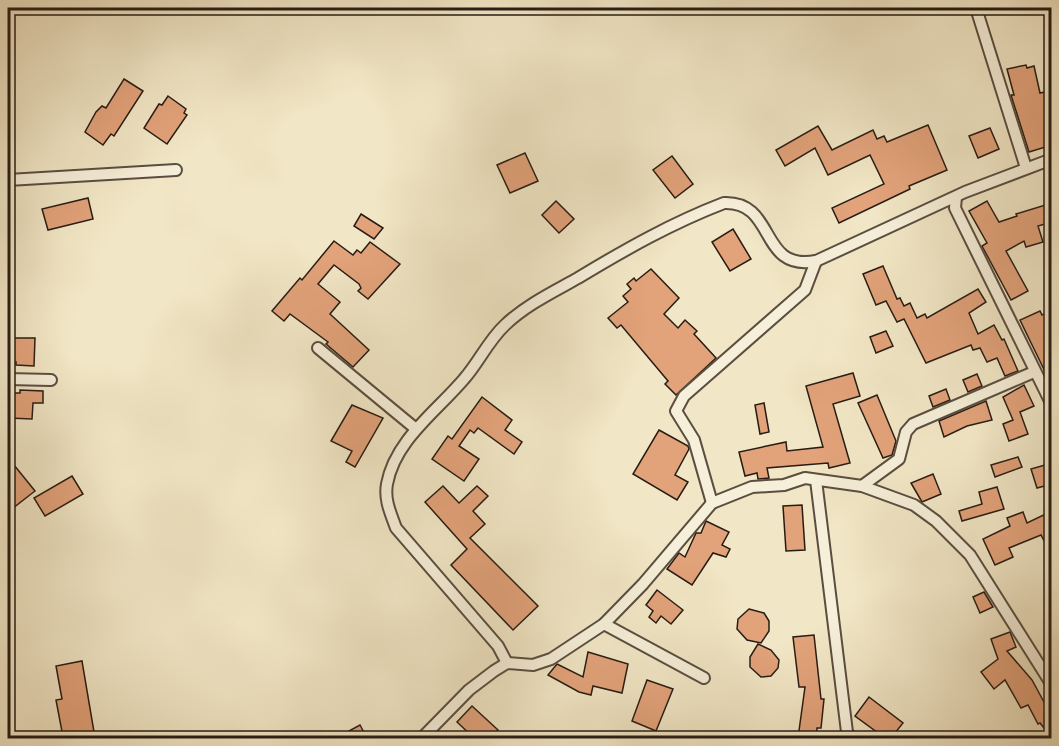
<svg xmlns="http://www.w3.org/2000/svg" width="1059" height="746" font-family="'IM FELL French Canon',serif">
<rect width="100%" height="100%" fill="#f1e6c5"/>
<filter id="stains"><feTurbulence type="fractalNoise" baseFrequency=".00333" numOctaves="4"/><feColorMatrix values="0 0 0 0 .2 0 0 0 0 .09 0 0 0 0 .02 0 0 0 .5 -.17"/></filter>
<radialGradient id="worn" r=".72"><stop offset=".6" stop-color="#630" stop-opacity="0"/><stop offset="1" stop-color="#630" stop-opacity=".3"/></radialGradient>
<!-- building -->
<g fill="#e2a27a" stroke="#271c14" stroke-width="1.5">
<polygon points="1026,65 1027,68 1034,66 1040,93 1045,92 1052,130 1052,145 1029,152 1011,95 1014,95 1007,69"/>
<polygon points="124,79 143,91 114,136 111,134 103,145 85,132 96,112 102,106 106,108"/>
<polygon points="168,96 186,109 184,113 187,115 167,144 144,128 159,104 162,105"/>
<polygon points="928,125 947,170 909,186 910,189 839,223 832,208 884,184 870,155 828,175 815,148 785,166 776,150 818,126 832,150 873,130 877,139 884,136 887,142"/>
<polygon points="990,128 999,149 978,158 969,136"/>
<polygon points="525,153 538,181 510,193 497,165"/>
<polygon points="672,156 693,184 675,198 653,170"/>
<polygon points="88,198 93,219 48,230 42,209"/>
<polygon points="556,201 574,219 559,233 542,215"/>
<polygon points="987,201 999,222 1017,216 1016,214 1052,203 1052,222 1038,226 1043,242 1026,247 1024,241 1006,251 1028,291 1011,300 982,246 987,243 969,211"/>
<polygon points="361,214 383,228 374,239 354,226"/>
<polygon points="733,229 751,259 730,271 712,242"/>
<polygon points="334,241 353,255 357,250 361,253 370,242 400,264 368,299 358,291 361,288 359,284 334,265 318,284 340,302 330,314 369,350 353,367 326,344 328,342 290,314 284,321 272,311 300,278 302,280"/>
<polygon points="883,266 897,299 900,298 904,306 910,303 917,318 925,314 927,318 978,289 986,302 969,313 978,334 994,325 1002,340 1004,339 1018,371 1005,376 997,358 987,362 980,348 973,350 971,345 926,363 904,319 897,322 886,301 876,305 863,274"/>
<polygon points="651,269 679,298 664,314 678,328 685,320 697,331 694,334 716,358 676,395 665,384 668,381 621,325 617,328 608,318 628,302 623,296 631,289 627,284 634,278 636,281"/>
<polygon points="1052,310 1052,386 1020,320 1040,311 1042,315"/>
<polygon points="886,331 893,346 876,353 870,337"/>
<polygon points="8,338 35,338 34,366 16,365 16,362 8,361"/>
<polygon points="853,373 860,396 833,404 850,463 829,468 828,463 767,468 769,478 758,479 757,473 745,476 739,452 786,442 787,451 823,447 806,386"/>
<polygon points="977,374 982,386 968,392 963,380"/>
<polygon points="1024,385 1034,406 1020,412 1028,434 1009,441 1003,424 1013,420 1003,397"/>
<polygon points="946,389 950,400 933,407 929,396"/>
<polygon points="20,390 43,391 43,403 33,403 32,419 9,418 8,393 20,393"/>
<polygon points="877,395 896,441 892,455 883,458 858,403"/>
<polygon points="482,397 512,420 505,430 522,442 514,454 478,428 474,433 470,430 459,446 479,459 464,481 432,459 448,436 452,439"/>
<polygon points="986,401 992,420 967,426 944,437 939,421"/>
<polygon points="764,403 769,432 760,434 755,405"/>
<polygon points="352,405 383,418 355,467 346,462 352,451 331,441"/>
<polygon points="659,430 688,446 689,449 675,475 688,482 677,500 633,474"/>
<polygon points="1018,457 1022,467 995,477 991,465"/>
<polygon points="1052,463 1052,484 1037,488 1031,469"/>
<polygon points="14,465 35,491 8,512 8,470"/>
<polygon points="933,474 941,494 922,502 911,483"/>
<polygon points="72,476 83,494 45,516 34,498"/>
<polygon points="443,486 459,503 477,486 488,496 473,511 485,524 470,538 538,606 513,630 451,565 467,549 425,502"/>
<polygon points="997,487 1004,509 962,521 959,511 982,504 979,492"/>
<polygon points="802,505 805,550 786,551 783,506"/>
<polygon points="1052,511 1052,556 1041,535 1009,548 1013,557 995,565 983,539 1010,526 1007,518 1023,512 1027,523"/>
<polygon points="706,521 729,532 722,545 730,549 726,557 713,553 692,585 667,569 679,553 685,557 696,533 701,533"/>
<polygon points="657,590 683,610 671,624 661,616 656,623 649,617 653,611 646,605"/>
<polygon points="984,592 993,607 980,613 973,597"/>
<polygon points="749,609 764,613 769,621 769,631 761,643 747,640 737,629 738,619"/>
<polygon points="1010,632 1016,647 1007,651 1032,680 1044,702 1049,699 1052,704 1052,738 1040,723 1038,724 1028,705 1021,708 1005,680 994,689 981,672 998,659 991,639"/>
<polygon points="814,635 821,699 824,699 821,728 817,728 816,738 798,738 805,687 799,687 793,637"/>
<polygon points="758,644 771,650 779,660 778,668 771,676 761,677 750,667 750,657"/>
<polygon points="588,652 628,664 622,693 593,686 591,695 579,692 548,675 557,664 583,677"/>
<polygon points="82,661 94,732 63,737 56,700 62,699 56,666"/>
<polygon points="647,680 673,689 656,731 632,721"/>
<polygon points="869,697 903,723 891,738 885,738 855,716"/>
<polygon points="472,706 498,730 489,738 474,738 457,722"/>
<polygon points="360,725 367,738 336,738"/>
</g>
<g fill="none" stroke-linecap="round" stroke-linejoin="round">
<defs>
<g id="minor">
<polyline points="976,8 1026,168"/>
<polyline points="8,180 176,170"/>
<polyline points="956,197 955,208 1052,405"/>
<polyline points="318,348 416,429"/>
<polyline points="8,379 51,380"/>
<polyline points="816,480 847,732 851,738"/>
<polyline points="862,486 899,459 906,432 913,424 1034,372"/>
<polyline points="712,503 694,440 676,411 684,396 805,290 816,261"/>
<polyline points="604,624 704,678"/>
<path d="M507,663l-9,-17 -102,-118c-5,-14 -12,-28 -9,-44 8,-44 50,-73 77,-105 15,-17 24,-38 41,-54 21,-20 48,-33 73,-47 48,-29 94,-55 146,-75 53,-2 34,69 92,58l149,-69 87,-33"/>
<polyline points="422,738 469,690 494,671 507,663 533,665 551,659 604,624 643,584 712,503 752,487 784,485 805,478 862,486 914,505 936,521 970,555 1052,685"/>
</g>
</defs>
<!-- minor casing -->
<use href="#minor" stroke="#5a4e40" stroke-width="14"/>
<!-- minor -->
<use href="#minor" stroke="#f6efd9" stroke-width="10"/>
</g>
<!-- margin -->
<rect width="1059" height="746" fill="none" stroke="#f1e6c5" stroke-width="30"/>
<rect x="9" y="9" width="1041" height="728" fill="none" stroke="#271c14" stroke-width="3"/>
<rect x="15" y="15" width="1029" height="716" fill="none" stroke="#271c14" stroke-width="1.5"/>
<rect width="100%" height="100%" filter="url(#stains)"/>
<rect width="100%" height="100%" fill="url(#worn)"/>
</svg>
